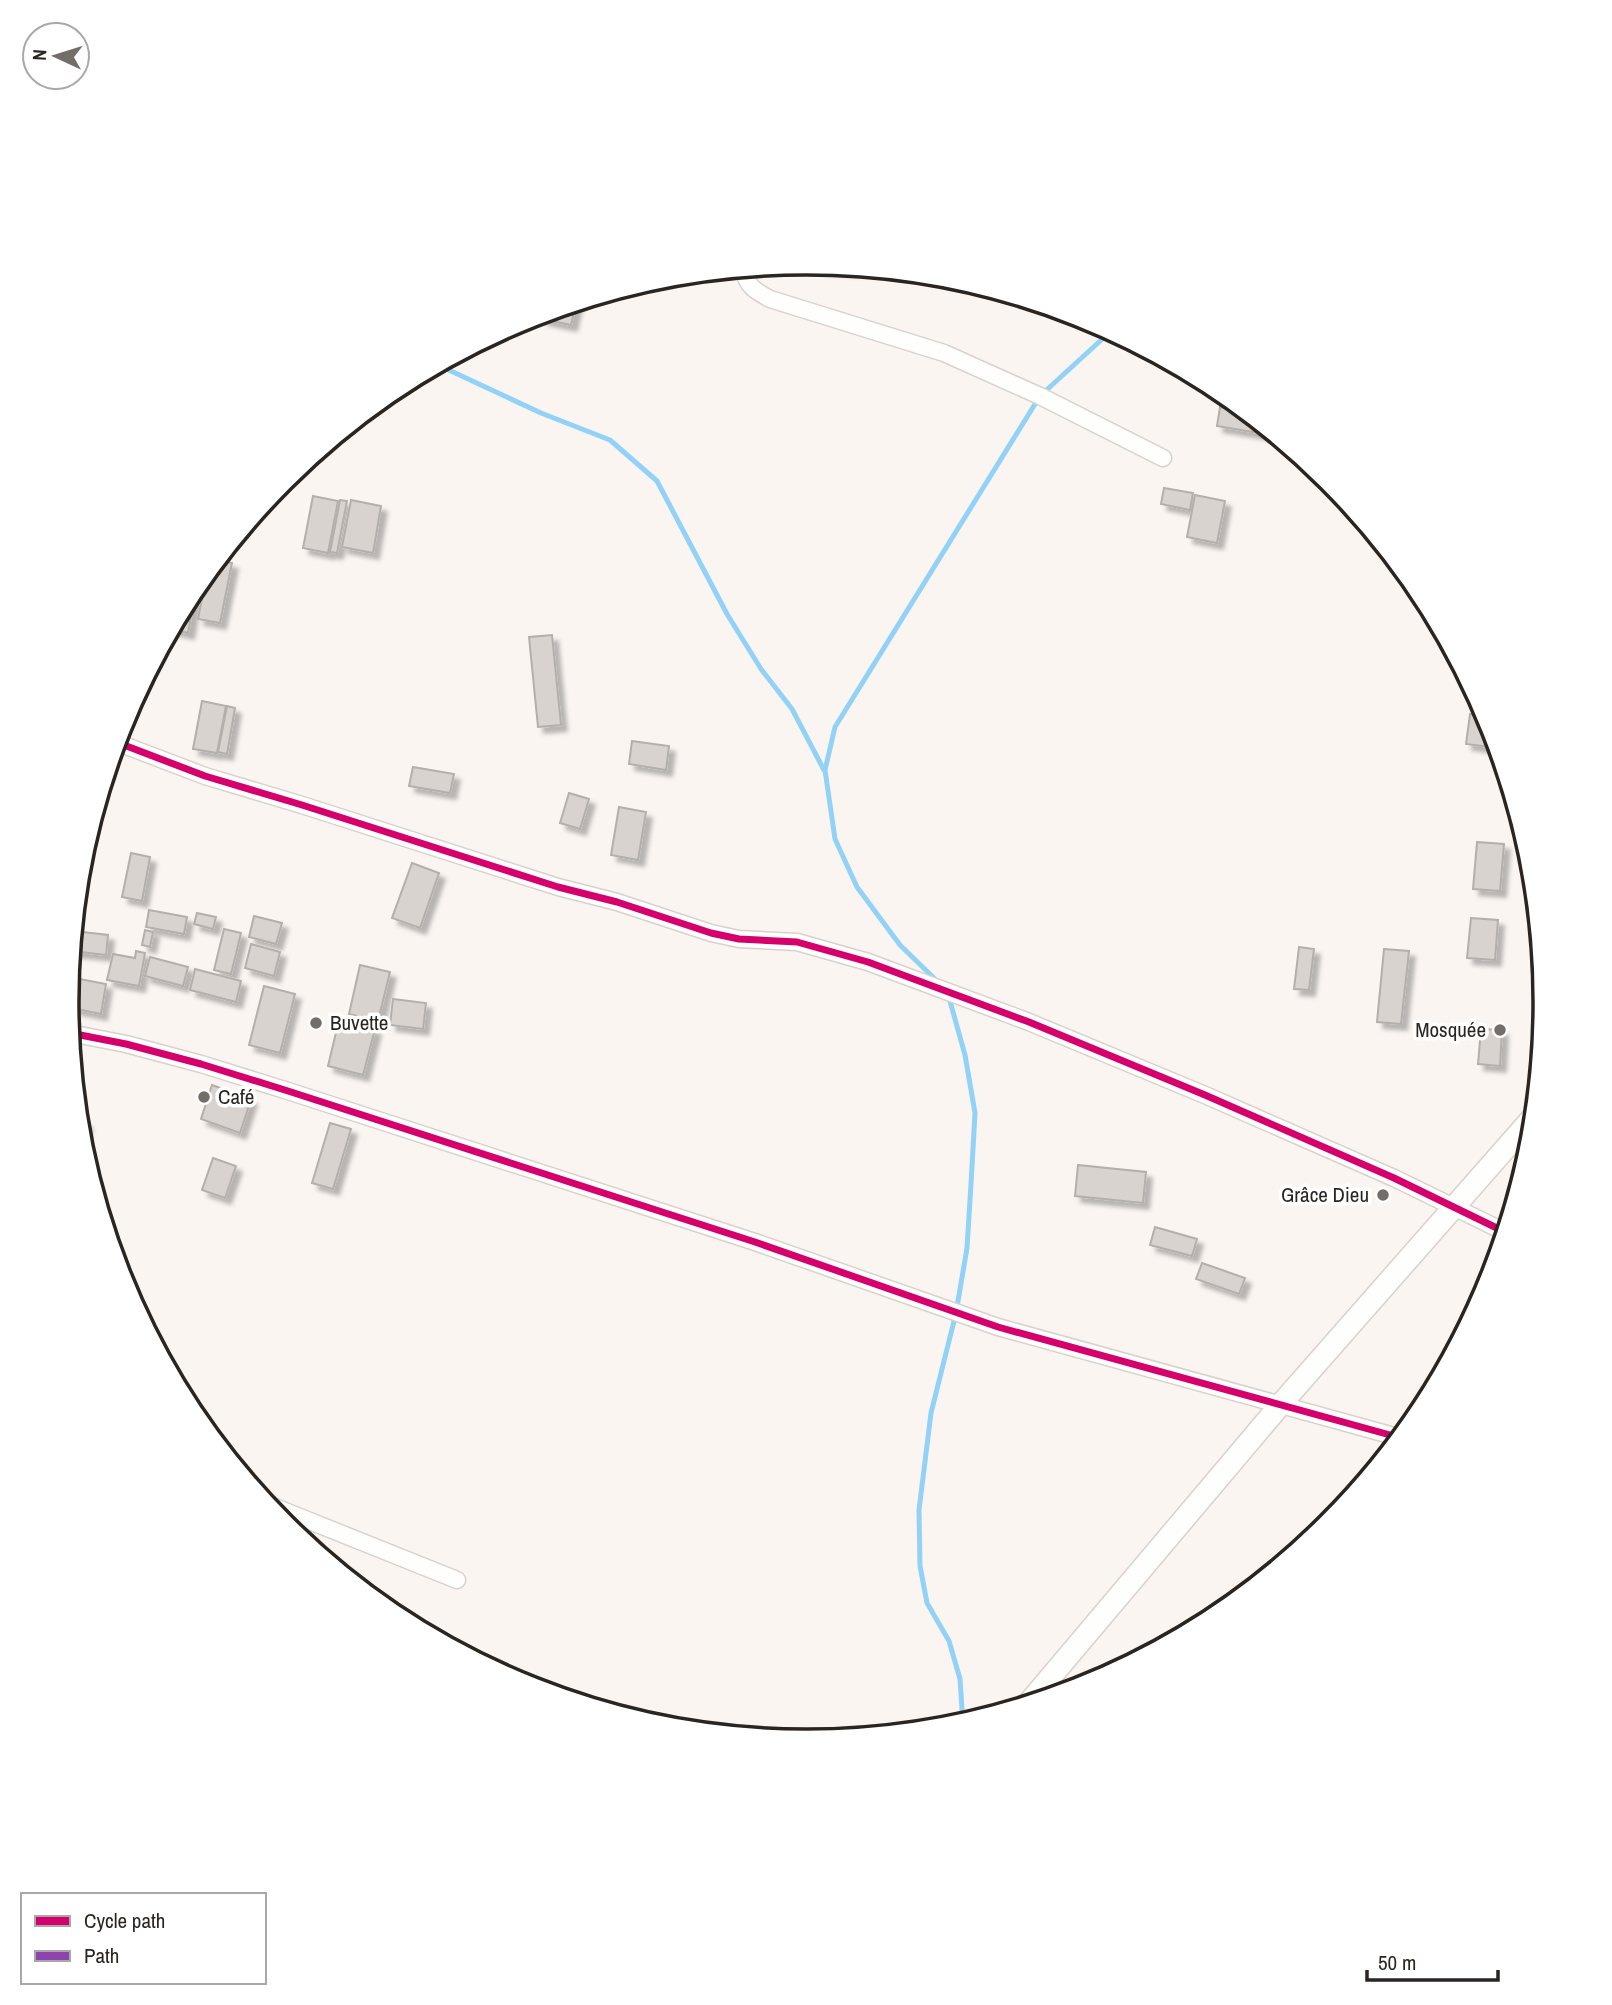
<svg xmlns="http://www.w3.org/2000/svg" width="1612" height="2005" font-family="'Archivo Narrow',sans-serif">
<defs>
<filter id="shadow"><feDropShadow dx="6" dy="6" stdDeviation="2" flood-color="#0004"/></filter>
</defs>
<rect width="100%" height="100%" fill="#faf5f1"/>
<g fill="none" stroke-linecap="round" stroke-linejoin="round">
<!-- stream -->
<g stroke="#92d2f7" stroke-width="5">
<polyline points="438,365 541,413 610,440 657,481 727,614 761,669 792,709 824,770"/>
<polyline points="938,982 900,945 857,887 835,839 825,770 835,727 1040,396 1111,331"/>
<polyline points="948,994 965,1055 975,1113 971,1184 967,1248 956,1313 931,1413 919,1510 920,1566 927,1603 949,1641 960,1679 963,1724"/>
</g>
</g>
<!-- building -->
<g fill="#d8d3cf" stroke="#b3afaa" stroke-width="2" filter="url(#shadow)">
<polygon points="823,265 856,268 855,270 823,268"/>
<polygon points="576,303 571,325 542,319 543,313"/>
<polygon points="1220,407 1246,412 1276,436 1217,426"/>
<polygon points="1164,488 1193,493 1190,510 1161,504"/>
<polygon points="1195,495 1225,501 1217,543 1187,537"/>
<polygon points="313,496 338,501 328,553 303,548"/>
<polygon points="340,500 347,501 337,553 330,552"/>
<polygon points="351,500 381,506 373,553 342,547"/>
<polygon points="217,560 232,563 220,623 198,619 207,572"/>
<polygon points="197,584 188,633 171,629 191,591"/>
<polygon points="552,635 561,725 538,727 529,637"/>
<polygon points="202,701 226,706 217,753 193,749"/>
<polygon points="227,706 235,708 227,754 218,752"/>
<polygon points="1470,714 1488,716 1498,748 1466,744"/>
<polygon points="632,741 669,746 666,770 629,764"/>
<polygon points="413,767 454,774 450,793 409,786"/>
<polygon points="569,793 589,799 580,829 560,823"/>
<polygon points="619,807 646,812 638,860 611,855"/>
<polygon points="1477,842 1504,844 1500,891 1473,889"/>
<polygon points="131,853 150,857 142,901 122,897"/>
<polygon points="412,863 439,873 420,928 392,918"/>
<polygon points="149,910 187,917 184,934 146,927"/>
<polygon points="197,913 216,917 213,929 194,924"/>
<polygon points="254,916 282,923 276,944 249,937"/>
<polygon points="1471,918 1498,920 1495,960 1467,958"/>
<polygon points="224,929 241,933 231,974 214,970"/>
<polygon points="145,930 153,932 150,947 142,945"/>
<polygon points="74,931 108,935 106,955 72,951"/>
<polygon points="251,944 280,952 274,976 245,968"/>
<polygon points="1299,947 1314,949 1309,990 1294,989"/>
<polygon points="1384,949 1409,951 1401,1024 1377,1022"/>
<polygon points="136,951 145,953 139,986 107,980 113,954 135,958"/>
<polygon points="150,957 188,967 183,986 145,976"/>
<polygon points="360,965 390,972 378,1021 349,1014"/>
<polygon points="195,969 241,981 236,1002 190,990"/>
<polygon points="69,977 106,984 101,1014 67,1007"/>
<polygon points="264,986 295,994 280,1053 249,1045"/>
<polygon points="393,999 426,1003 423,1029 390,1025"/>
<polygon points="339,1020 375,1029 363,1075 328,1066"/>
<polygon points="1481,1029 1502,1030 1500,1066 1478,1064"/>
<polygon points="212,1085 251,1099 240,1133 201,1119"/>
<polygon points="78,1121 86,1122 82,1144 80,1143"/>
<polygon points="330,1123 351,1129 333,1189 312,1183"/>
<polygon points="213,1158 236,1166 225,1198 202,1190"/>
<polygon points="1078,1165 1146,1172 1143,1203 1075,1196"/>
<polygon points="1155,1227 1197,1239 1192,1256 1150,1245"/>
<polygon points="1202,1263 1245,1278 1239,1294 1196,1279"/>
</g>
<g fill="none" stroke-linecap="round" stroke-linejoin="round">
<defs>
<g id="minor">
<path d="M745,269c-1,16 12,23 25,30l174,54 96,43 123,62"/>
<polyline points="116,742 205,776 302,805 558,887 617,902 711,933 739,939 797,942 868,962 1029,1022 1205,1095 1394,1178 1505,1232"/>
<polyline points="70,1033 126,1044 201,1064 288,1091 755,1242 998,1327 1401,1438"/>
<polyline points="265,1503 457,1580"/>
</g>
<polyline id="tertiary" points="1027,1705 1281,1404 1534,1116"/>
</defs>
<!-- minor casing -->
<use href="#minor" stroke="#d7d2ce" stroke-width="19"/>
<!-- tertiary casing -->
<use href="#tertiary" stroke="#d7d2ce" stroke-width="24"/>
<!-- minor -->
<use href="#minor" stroke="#fefefd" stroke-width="16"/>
<!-- tertiary -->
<use href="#tertiary" stroke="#fefefd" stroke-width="21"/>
<!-- quiet -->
<polyline stroke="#8e44ad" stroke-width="5" stroke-dasharray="10 5" stroke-linecap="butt" points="1036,1695 1040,1701"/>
<defs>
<g id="cycleway">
<polyline points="116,742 205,776 302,805 558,887 617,902 711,933 739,939 797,942 868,962 1029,1022 1205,1095 1394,1178 1505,1232"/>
<polyline points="70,1033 126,1044 201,1064 288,1091 755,1242 998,1327 1401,1438"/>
</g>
</defs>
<!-- cycleway casing -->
<use href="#cycleway" stroke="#fff" stroke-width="11"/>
<!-- cycleway -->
<use href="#cycleway" stroke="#d6006c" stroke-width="7"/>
</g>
<!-- markers -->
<g fill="#736e69" stroke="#fff" stroke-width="2.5">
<circle cx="316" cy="1023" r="7"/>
<circle cx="1500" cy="1030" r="7"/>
<circle cx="204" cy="1097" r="7"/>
<circle cx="1383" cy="1195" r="7"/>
</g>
<g text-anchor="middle" stroke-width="7" stroke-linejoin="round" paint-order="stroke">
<!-- poi labels -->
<g font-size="21" fill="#2a2520" stroke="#fff" text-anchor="start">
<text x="330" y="1030">Buvette</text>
<text x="1486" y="1037" text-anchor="end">Mosquée</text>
<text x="218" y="1104">Café</text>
<text x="1369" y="1202" text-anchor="end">Grâce Dieu</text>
</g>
</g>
<!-- crop -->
<path d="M0 0H1612V2005H0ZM79 1002a727 727 0 1 1 1454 0a727 727 0 1 1-1454 0Z" fill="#fff" fill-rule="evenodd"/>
<path fill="none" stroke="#2a2520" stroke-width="3.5" d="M79 1002a727 727 0 1 1 1454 0a727 727 0 1 1-1454 0Z"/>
<!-- legend -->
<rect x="21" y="1893" width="245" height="91" fill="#ffffff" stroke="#aaa8a6" stroke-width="2"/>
<rect x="35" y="1916" width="35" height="10" fill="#d6006c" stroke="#aaa8a6" stroke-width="2"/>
<text x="84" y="1928" font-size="21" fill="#2a2520">Cycle path</text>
<rect x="35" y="1951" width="35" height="10" fill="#8e44ad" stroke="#aaa8a6" stroke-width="2"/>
<text x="84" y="1963" font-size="21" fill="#2a2520">Path</text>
<!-- north arrow -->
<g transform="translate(56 56) rotate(274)"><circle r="33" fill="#ffffff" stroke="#aaa8a6" stroke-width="2"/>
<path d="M0-5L12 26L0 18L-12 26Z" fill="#736e69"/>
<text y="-10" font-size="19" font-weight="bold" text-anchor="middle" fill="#2a2520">N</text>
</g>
<!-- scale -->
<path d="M1367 1970v10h131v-10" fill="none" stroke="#2a2520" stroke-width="3.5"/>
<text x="1378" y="1970" font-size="21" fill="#2a2520" stroke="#ffffff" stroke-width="5" paint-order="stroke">50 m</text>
</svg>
